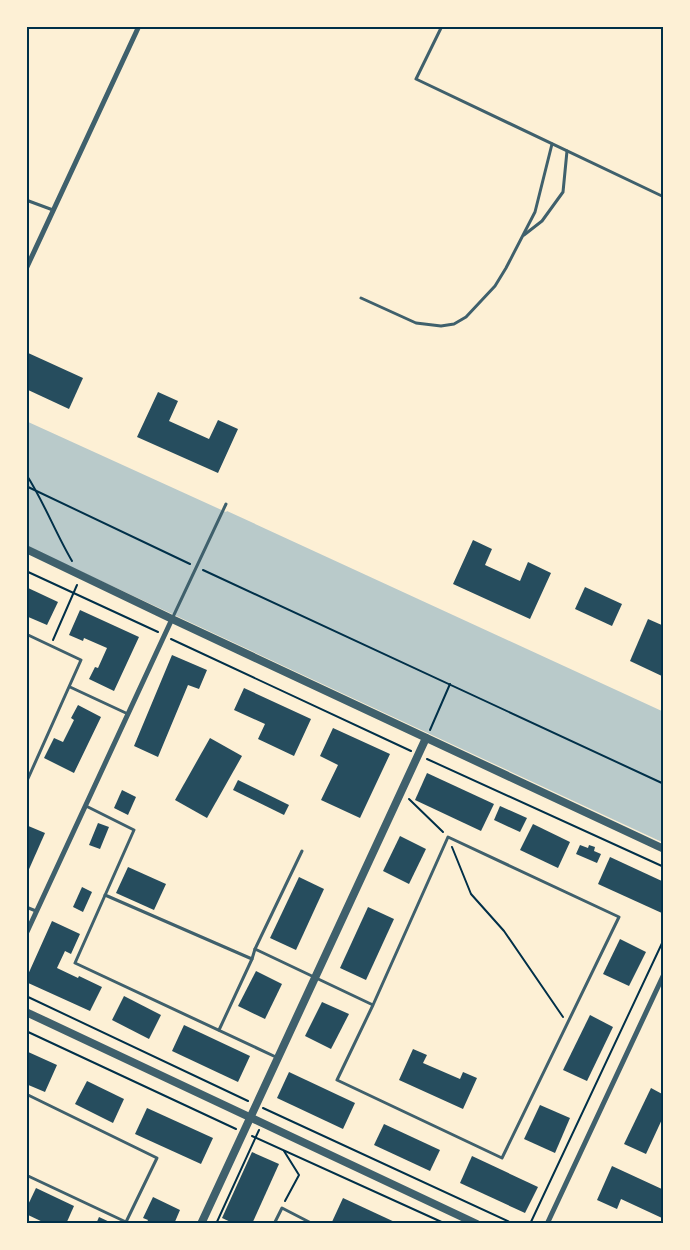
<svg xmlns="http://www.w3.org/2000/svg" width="690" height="1250" font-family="Inter,sans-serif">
<rect width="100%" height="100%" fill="#fdf0d5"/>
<!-- green -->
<polygon fill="#b9caca" points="26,421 226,512 227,511 664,712 664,843 26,546"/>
<!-- building -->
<g fill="#264d5e">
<polygon points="26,352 83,378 69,409 26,389"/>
<polygon points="158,392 178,401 169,421 209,439 218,420 238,429 218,473 137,437"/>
<polygon points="473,540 492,549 485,565 520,581 528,562 551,573 530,619 453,584"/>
<polygon points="26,587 58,602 47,625 26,616"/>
<polygon points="585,587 622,604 612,626 575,609"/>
<polygon points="80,610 139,637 114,691 89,679 95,667 98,668 107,648 84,638 83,641 69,635"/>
<polygon points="648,619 664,626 664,677 630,661"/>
<polygon points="172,655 207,670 199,689 188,685 158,757 134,746"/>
<polygon points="244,688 311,719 294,756 258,739 265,724 234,710"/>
<polygon points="78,705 101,717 74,773 44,758 54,738 63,742 74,720 71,718"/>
<polygon points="333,728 390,754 360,818 321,800 338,765 320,756"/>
<polygon points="210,738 242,756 207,818 175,800"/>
<polygon points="427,773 494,804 481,831 415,800"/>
<polygon points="238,780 289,805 284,815 233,790"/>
<polygon points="122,790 136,797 128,815 114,808"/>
<polygon points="500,806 527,818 520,832 494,820"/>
<polygon points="98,823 109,827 100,849 89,845"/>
<polygon points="533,824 570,842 558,868 520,850"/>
<polygon points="26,825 45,833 26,876"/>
<polygon points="400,836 426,849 409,884 383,871"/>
<polygon points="580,845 588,848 589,845 595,847 594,851 601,854 597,863 576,854"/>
<polygon points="610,857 664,882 664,914 598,884"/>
<polygon points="128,867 166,884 154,910 116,893"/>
<polygon points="299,877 324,889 296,950 270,938"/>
<polygon points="82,887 92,892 83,912 73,907"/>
<polygon points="368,907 394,919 366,980 340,968"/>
<polygon points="52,921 80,934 71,954 65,951 57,968 78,978 79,976 102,987 90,1011 26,982 26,979"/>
<polygon points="620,939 646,952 629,986 603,974"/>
<polygon points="256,971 282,984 265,1019 238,1006"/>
<polygon points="124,996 161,1015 149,1039 112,1020"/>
<polygon points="322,1002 349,1014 331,1049 305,1036"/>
<polygon points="590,1015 613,1027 587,1081 563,1070"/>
<polygon points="184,1025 250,1056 238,1082 172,1051"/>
<polygon points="413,1049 427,1055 423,1063 460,1079 463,1072 477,1078 463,1109 399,1080"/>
<polygon points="26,1051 57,1065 45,1092 26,1084 28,1077 26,1077"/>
<polygon points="289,1072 355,1103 343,1129 277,1098"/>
<polygon points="87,1081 124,1099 113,1123 75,1104"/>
<polygon points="651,1088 664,1095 664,1115 646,1154 624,1144"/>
<polygon points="540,1105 570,1118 555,1153 524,1139"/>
<polygon points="147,1108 213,1138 201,1164 135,1134"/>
<polygon points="384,1124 440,1150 430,1171 374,1145"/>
<polygon points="252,1152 279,1164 252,1224 235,1224 222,1218"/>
<polygon points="472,1156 538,1187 525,1213 460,1183"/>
<polygon points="612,1166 664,1190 664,1224 660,1224 662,1218 621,1199 617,1209 597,1200"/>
<polygon points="36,1188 74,1206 66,1224 47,1224 26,1214 26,1209"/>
<polygon points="153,1197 180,1210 174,1224 146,1224 148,1220 143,1218"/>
<polygon points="343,1198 399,1224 331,1224"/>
<polygon points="99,1217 114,1224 96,1224"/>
</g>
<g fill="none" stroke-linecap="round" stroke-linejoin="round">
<!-- path -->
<g stroke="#003049" stroke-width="2">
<path d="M26,474c18,28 29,58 46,87"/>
<polyline points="26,486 190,564"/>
<polyline points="203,570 664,784"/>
<polyline points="26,571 158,632"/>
<polyline points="171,639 411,751"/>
<polyline points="53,640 77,585"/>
<polyline points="430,730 450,684"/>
<polyline points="427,759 664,867"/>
<polyline points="409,799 443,832"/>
<polyline points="452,847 471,894 504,931 563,1017"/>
<polyline points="26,996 248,1101"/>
<polyline points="26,1031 236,1129"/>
<polyline points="263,1108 514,1224"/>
<polyline points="252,1136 446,1224"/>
<polyline points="284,1151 299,1175 285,1201"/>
<polyline points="216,1224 259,1130"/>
<polyline points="530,1224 664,939"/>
</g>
<!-- service -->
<g stroke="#3f606c" stroke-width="3">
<polyline points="442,26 416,79 664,197"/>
<polyline points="26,200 53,210"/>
<polyline points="524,235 542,221 563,192 567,151"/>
<polyline points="361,298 416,323 441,326 454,324 466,317 495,286 506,268 535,212 552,144"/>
<polyline points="172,619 226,504"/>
<polyline points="26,634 81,660 26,783"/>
<polyline points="70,687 128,714"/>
<polyline points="86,806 134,830 75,963 278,1058"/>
<polyline points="105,895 252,959 255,949 373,1005 337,1080 502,1158 619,917 448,837 373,1005"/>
<polyline points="26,907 36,911"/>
<polyline points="255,949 302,851"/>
<polyline points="219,1030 252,959"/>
<polyline points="26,1094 157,1158 126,1222 26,1175"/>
<polyline points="274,1224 282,1208 313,1224"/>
</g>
<!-- minor -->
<g stroke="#3f606c" stroke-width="5">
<polyline points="26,269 139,26"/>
<polyline points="26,934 172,619"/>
<polyline points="547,1224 664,974"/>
</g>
<!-- tertiary -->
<g stroke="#3f606c" stroke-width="8">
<polyline points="26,549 172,619 664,849"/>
<polyline points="26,1012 477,1224"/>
<polyline points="201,1224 426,738"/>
</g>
</g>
<!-- border -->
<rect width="690" height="1250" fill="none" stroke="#fdf0d5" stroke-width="55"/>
<rect x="28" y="28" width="634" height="1194" fill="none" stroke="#003049" stroke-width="2"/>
</svg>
